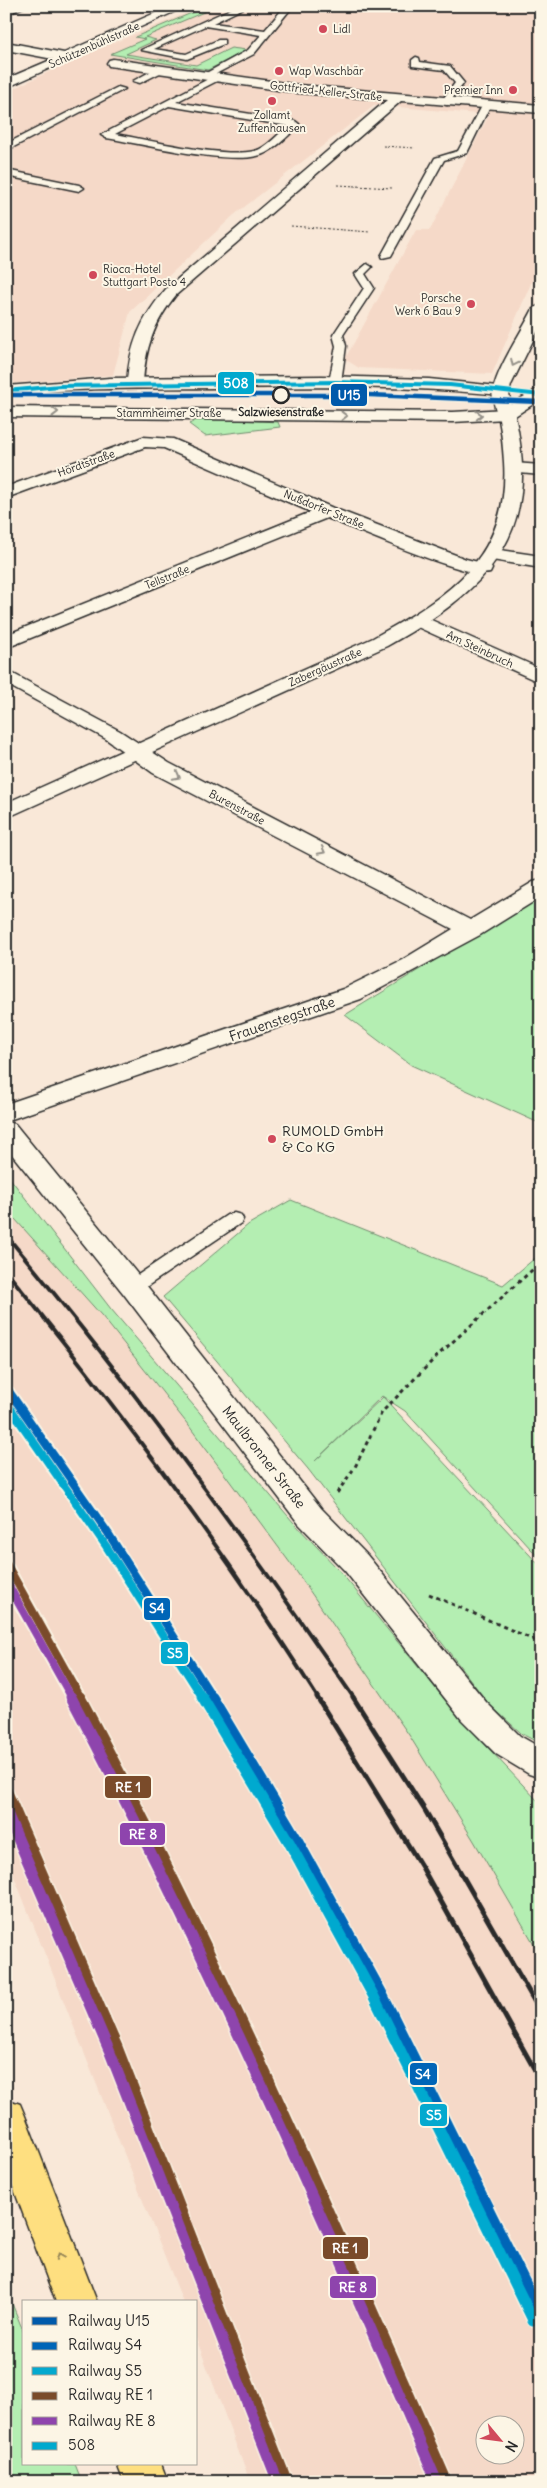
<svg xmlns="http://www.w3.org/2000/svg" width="547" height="2488" font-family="Delius,sans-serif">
<rect width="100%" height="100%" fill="#f9e8d8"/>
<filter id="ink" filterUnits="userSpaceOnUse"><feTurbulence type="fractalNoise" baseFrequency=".02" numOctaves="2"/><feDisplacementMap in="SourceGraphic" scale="10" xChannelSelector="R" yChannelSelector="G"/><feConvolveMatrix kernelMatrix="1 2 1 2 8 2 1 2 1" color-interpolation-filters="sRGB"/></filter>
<g filter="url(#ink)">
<!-- built -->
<g fill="#f5d9c8" fill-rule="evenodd">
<polygon points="204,6 541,6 541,260 492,374 359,368 345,359 416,230 430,230 489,115 375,105 234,215 130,312 113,375 6,384 6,92 91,52"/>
<path d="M6,1209l96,107 87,110 107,145 113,164 65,106 67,115v526h-291l-54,-144v-36h-13l-177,-446zM484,2426h30v30h-30z"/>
</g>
<!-- green -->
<g fill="#b4eeb2" stroke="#708c6e">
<polygon points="208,6 218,6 145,37 156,40 126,54 196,65 231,48 247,50 208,70 110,54 145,39 135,37"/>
<polygon points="200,418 278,422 280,427 205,436 189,424"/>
<polygon points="541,895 541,1124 411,1065 345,1015"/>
<polygon points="6,1173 111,1309 294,1523 338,1569 460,1718 538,1801 541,1806 541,1956 474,1841 409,1735 296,1571 189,1426 102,1316 6,1209"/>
<polygon points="291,1200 503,1285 541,1253 541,1560 405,1411 382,1396 315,1461 383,1397 541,1567 541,1744 522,1734 489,1704 308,1469 163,1297 249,1224"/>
<polygon points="6,2289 24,2333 24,2464 75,2464 82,2482 6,2482"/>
</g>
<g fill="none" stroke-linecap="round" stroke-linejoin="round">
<defs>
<g id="service">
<polygon points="237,6 248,6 213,23 265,30 285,6 293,6 254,54 206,79 199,77 248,50 261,35 205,26 154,49 186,54 218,40 224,40 224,44 187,59 141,50"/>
<polygon points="299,6 378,8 387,6 380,12 303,8"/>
<polygon points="416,57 419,58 420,62 450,66 464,83 447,105 440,103 455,83 444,70 412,66 412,60"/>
<polygon points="159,67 162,68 162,72 140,83 133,81"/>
<path d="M214,76l4,3 -1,2 -41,21 119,19 4,3c-9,11 -27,29 -42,32 -33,8 -114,-12 -151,-18l-5,-3zM169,106l119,20c-9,7 -22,23 -34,25 -32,7 -105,-11 -139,-17z"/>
<polygon points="118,87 125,89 6,151 6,144"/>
<polygon points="486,103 490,106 467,153 444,160 391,256 382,258 381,256 435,158 458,151 482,106"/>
<polygon points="6,170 79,185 84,188 79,191 6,176"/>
<polygon points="367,264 372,267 365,274 374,288 343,335 346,346 341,382 339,384 331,384 329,382 336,346 333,335 364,288 355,274"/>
<polygon points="234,1213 241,1215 243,1219 241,1223 140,1291 133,1293 126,1291 123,1287 126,1283 227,1215"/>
</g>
<g id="minor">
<polygon points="10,6 26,6 6,15 6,8"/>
<polygon points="171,6 187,6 6,88 6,79 53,59 6,50 6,42 64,53"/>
<path d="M113,59l186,26 242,20v8l-140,-12 -225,194c-22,27 -31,54 -33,89l-2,3h-12l-2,-3c2,-38 14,-66 39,-95l221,-189 -88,-7 -190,-27 -2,-3 2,-3z"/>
<path d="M143,437l30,2 160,69 133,51 24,6 2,4 -2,4c-23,6 -134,-44 -163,-55l-321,130v-13l305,-123 -147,-64 -19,-1 -139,51v-11z"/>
<polygon points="514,463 541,465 541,475 508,472 505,468 508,464"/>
<polygon points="493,549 541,556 541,568 486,559 484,555 486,551"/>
<polygon points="420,615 541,669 541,683 413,625 410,621 413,617"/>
<polygon points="6,670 120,731 169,763 470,920 533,882 541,880 541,897 480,935 361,999 6,1121 6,1104 343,989 402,960 453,929 153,773 106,739 6,684"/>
<polygon points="6,1122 15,1124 143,1281 321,1508 367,1555 486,1702 520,1736 541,1748 541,1778 529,1774 496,1754 462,1720 345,1571 299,1524 123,1293 6,1147"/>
</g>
<g id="tertiary">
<path d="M322,376l107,3 78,8 2,3 -2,3 -6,2c-96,-10 -191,-8 -287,-7 -70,1 -139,-1 -208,8v-10l104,-8z"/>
<polygon points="6,407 453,412 506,409 512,410 514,414 512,418 506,419 453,422 6,417"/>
</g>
<path id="secondary" d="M541,304v20l-30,61 -2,9 2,10 30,-17v12l-26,17c28,121 -29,175 -128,230l-381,172v-15l367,-165c75,-41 137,-81 131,-176 -1,-14 -2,-28 -5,-42 -2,-9 -8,-20 -6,-29 4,-23 29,-60 40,-82z"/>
<g id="trunk">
<polygon points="6,2099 20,2104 25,2116 97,2302 56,2302 6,2168"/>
<polygon points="117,2464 161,2464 168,2482 124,2482"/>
</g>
</defs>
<!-- service casing -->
<use href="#service" stroke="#2b2b2b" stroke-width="3"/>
<!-- minor casing -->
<use href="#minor" stroke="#2b2b2b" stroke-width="3"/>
<!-- tertiary casing -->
<use href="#tertiary" stroke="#2b2b2b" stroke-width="3"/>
<!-- secondary casing -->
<use href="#secondary" stroke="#2b2b2b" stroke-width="3"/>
<!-- trunk casing -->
<use href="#trunk" stroke="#2b2b2b" stroke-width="3"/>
<!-- path-far1 -->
<g stroke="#2b2b2b" stroke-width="1" stroke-dasharray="2 2" stroke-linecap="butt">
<polyline points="383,146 415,148"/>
<polyline points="338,185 392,188"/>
<polyline points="291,226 370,232"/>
</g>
<!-- path -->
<g stroke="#2b2b2b" stroke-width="3" stroke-dasharray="4 4" stroke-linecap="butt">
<polyline points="337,1493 355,1467 382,1412 437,1356 541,1262"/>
<polyline points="429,1594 541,1643"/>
</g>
<!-- service -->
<use href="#service" fill="#fcf5e5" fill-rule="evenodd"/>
<!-- minor -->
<use href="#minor" fill="#fcf5e5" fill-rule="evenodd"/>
<!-- tertiary -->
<use href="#tertiary" fill="#fcf5e5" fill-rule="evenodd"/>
<!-- secondary -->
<use href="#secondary" fill="#fcf5e5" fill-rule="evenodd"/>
<!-- trunk -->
<use href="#trunk" fill="#fedf80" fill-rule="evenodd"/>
<!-- rail-far1 -->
<g stroke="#2b2b2b" stroke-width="4">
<path d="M6,1235c124,148 238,303 348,463"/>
<path d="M6,1271c112,137 217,277 312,427"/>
</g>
<!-- rail -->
<g stroke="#2b2b2b" stroke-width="5">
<polyline points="317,1697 423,1869 541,2081"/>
<polyline points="353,1697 426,1812 541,2013"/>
</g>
<defs>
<polyline id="bus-1" points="6,391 60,386 335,382 450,385 541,395"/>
</defs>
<!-- bus-1 casing -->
<use href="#bus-1" stroke="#fcf5e5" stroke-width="6"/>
<!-- bus-1 -->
<use href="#bus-1" stroke="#00a9ce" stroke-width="4"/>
<defs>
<polyline id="rail-1" points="6,395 369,395 541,402"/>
<polyline id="rail-2-far1" points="6,1387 108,1533 213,1698"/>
<polyline id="rail-2" points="212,1697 295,1836 381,1992 541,2315"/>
<polyline id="rail-3-far1" points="6,1402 106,1546 203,1698"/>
<polyline id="rail-3" points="202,1697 289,1842 373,1995 533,2320"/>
<polyline id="rail-4-far1" points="6,1563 81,1698"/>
<g id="rail-4">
<path d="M80,1697c136,255 252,520 367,785"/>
<polyline points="6,1790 117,2047 287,2482"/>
</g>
<polyline id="rail-5-far1" points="6,1581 72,1698"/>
<g id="rail-5">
<path d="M71,1697c135,255 252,519 366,785"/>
<polyline points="6,1811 109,2050 278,2482"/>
</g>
</defs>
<!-- rail-1 casing -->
<use href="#rail-1" stroke="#fcf5e5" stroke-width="7"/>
<!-- rail-2-far1 casing -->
<use href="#rail-2-far1" stroke="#fcf5e5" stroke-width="12"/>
<!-- rail-2 casing -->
<use href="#rail-2" stroke="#fcf5e5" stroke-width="14"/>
<!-- rail-3-far1 casing -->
<use href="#rail-3-far1" stroke="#fcf5e5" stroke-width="12"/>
<!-- rail-3 casing -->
<use href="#rail-3" stroke="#fcf5e5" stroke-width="14"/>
<!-- rail-4-far1 casing -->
<use href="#rail-4-far1" stroke="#fcf5e5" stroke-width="12"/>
<!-- rail-4 casing -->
<use href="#rail-4" stroke="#fcf5e5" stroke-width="14"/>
<!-- rail-5-far1 casing -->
<use href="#rail-5-far1" stroke="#fcf5e5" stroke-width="12"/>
<!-- rail-5 casing -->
<use href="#rail-5" stroke="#fcf5e5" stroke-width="14"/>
<!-- rail-1 -->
<use href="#rail-1" stroke="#005aab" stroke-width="4.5"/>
<!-- rail-2-far1 -->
<use href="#rail-2-far1" stroke="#0065b7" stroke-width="8"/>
<!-- rail-2 -->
<use href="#rail-2" stroke="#0065b7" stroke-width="11"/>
<!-- rail-3-far1 -->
<use href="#rail-3-far1" stroke="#04a9cf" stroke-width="8"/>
<!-- rail-3 -->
<use href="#rail-3" stroke="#04a9cf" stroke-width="11"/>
<!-- rail-4-far1 -->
<use href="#rail-4-far1" stroke="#7a4b2a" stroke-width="8"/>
<!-- rail-4 -->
<use href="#rail-4" stroke="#7a4b2a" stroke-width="11"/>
<!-- rail-5-far1 -->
<use href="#rail-5-far1" stroke="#8e44ad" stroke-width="8"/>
<!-- rail-5 -->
<use href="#rail-5" stroke="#8e44ad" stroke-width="11"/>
</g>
<!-- one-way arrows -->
<defs><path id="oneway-chevron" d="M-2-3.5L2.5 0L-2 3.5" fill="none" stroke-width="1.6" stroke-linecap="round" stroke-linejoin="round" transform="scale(1.25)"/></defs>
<g stroke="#949088">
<use href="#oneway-chevron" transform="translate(514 363) rotate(116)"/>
<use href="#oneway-chevron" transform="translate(55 412)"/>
<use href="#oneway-chevron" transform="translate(479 415) rotate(-4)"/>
<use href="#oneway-chevron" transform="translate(344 416)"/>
<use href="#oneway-chevron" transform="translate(177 776) rotate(28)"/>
<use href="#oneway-chevron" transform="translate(322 851) rotate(28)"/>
</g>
<use stroke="#948556" href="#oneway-chevron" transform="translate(60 2256) rotate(-111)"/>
</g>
<!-- markers -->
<g fill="#d1495b" stroke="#fcf5e5" stroke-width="2">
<circle cx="323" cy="29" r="5"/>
<circle cx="279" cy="71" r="5"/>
<circle cx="513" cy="90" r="5"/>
<circle cx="272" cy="101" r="5"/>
<circle cx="93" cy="275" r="5"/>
<circle cx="471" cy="304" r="5"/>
<circle cx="272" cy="1139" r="5"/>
</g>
<circle fill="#fcf5e5" stroke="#2b2b2b" stroke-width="2.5" cx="281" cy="395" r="8"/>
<g text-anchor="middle" stroke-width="4" stroke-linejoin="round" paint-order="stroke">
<!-- far-poi labels -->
<g font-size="11" fill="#2b2b2b" stroke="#fcf5e5" text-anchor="start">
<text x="333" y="33">Lidl</text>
<text x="289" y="75">Wap Waschbär</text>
<text x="503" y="94" text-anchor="end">Premier Inn</text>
<text x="272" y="119" text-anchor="middle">Zollamt<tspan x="272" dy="13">Zuffenhausen</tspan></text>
<text x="103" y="273">Rioca-Hotel<tspan x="103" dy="13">Stuttgart Posto 4</tspan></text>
<text x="461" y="302" text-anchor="end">Porsche<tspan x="461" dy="13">Werk 6 Bau 9</tspan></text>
</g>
<!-- far-street labels -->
<g font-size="11" fill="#2b2b2b" stroke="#fcf5e5">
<text transform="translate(94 45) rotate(-24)" y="4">Schützenbühlstraße</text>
<text transform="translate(326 91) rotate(6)" y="4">Gottfried-Keller-Straße</text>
<text x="169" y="417">Stammheimer Straße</text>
<text transform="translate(86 463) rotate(-20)" y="4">Hördtstraße</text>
<text transform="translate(324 509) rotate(22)" y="4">Nußdorfer Straße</text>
<text transform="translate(167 577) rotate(-22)" y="4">Tellstraße</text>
<text transform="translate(480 649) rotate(25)" y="4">Am Steinbruch</text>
<text transform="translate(325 667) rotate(-24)" y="4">Zabergäustraße</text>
<text transform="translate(237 807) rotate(28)" y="4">Burenstraße</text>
</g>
<!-- far-stop labels -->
<g font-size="11" font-weight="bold" fill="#2b2b2b" stroke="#fcf5e5">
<text x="281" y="416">Salzwiesenstraße</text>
</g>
<!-- street labels -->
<g font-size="14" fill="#2b2b2b" stroke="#fcf5e5">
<text transform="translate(282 1019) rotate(-19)" y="5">Frauenstegstraße</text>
<text transform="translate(264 1457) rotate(52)" y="5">Maulbronner Straße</text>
</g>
<!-- poi labels -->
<g font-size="14" fill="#2b2b2b" stroke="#fcf5e5" text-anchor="start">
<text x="282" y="1136">RUMOLD GmbH<tspan x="282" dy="16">&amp; Co KG</tspan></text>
</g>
</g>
<g stroke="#fcf5e5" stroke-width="2">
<rect x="217" y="371" width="38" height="24" rx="5" fill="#00a9ce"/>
<rect x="330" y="383" width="38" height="24" rx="5" fill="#005aab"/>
<rect x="143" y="1597" width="28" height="24" rx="5" fill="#0065b7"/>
<rect x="160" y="1641" width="29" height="24" rx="5" fill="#04a9cf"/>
<rect x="104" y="1775" width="48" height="24" rx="5" fill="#7a4b2a"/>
<rect x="119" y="1822" width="47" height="24" rx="5" fill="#8e44ad"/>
<rect x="409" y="2062" width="29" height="24" rx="5" fill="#0065b7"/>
<rect x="419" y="2103" width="29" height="24" rx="5" fill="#04a9cf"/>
<rect x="322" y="2236" width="47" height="24" rx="5" fill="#7a4b2a"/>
<rect x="329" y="2275" width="48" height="24" rx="5" fill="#8e44ad"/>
</g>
<g font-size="14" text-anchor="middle" font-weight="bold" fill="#fff">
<text x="236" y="388">508</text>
<text x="349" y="400">U15</text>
<text x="157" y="1613">S4</text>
<text x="175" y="1658">S5</text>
<text x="128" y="1792">RE 1</text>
<text x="143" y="1839">RE 8</text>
<text x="423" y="2079">S4</text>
<text x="434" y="2120">S5</text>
<text x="345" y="2253">RE 1</text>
<text x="353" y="2292">RE 8</text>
</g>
<!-- margin -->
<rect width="547" height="2488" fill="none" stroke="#fcf5e5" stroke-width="25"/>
<rect x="12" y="12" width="522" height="2463" fill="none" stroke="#2b2b2b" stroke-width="2" filter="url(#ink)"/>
<!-- legend -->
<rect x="22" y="2300" width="175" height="165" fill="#fcf5e5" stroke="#a8a49b"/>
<rect x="32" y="2317" width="25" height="8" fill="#005aab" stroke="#a8a49b"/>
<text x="68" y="2326" font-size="15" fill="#2b2b2b">Railway U15</text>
<rect x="32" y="2342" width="25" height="8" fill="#0065b7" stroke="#a8a49b"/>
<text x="68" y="2350" font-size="15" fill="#2b2b2b">Railway S4</text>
<rect x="32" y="2367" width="25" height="8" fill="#04a9cf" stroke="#a8a49b"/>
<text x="68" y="2376" font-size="15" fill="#2b2b2b">Railway S5</text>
<rect x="32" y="2392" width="25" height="8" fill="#7a4b2a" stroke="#a8a49b"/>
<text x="68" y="2400" font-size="15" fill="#2b2b2b">Railway RE 1</text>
<rect x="32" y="2417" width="25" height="8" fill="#8e44ad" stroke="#a8a49b"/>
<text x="68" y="2426" font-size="15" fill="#2b2b2b">Railway RE 8</text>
<rect x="32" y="2442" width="25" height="8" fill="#00a9ce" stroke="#a8a49b"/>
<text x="68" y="2450" font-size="15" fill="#2b2b2b">508</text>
<!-- north arrow -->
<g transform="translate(500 2440) rotate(119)"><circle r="24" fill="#fcf5e5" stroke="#a8a49b"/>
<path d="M0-4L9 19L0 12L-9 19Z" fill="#d1495b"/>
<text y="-8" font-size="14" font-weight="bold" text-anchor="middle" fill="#2b2b2b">N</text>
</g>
</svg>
